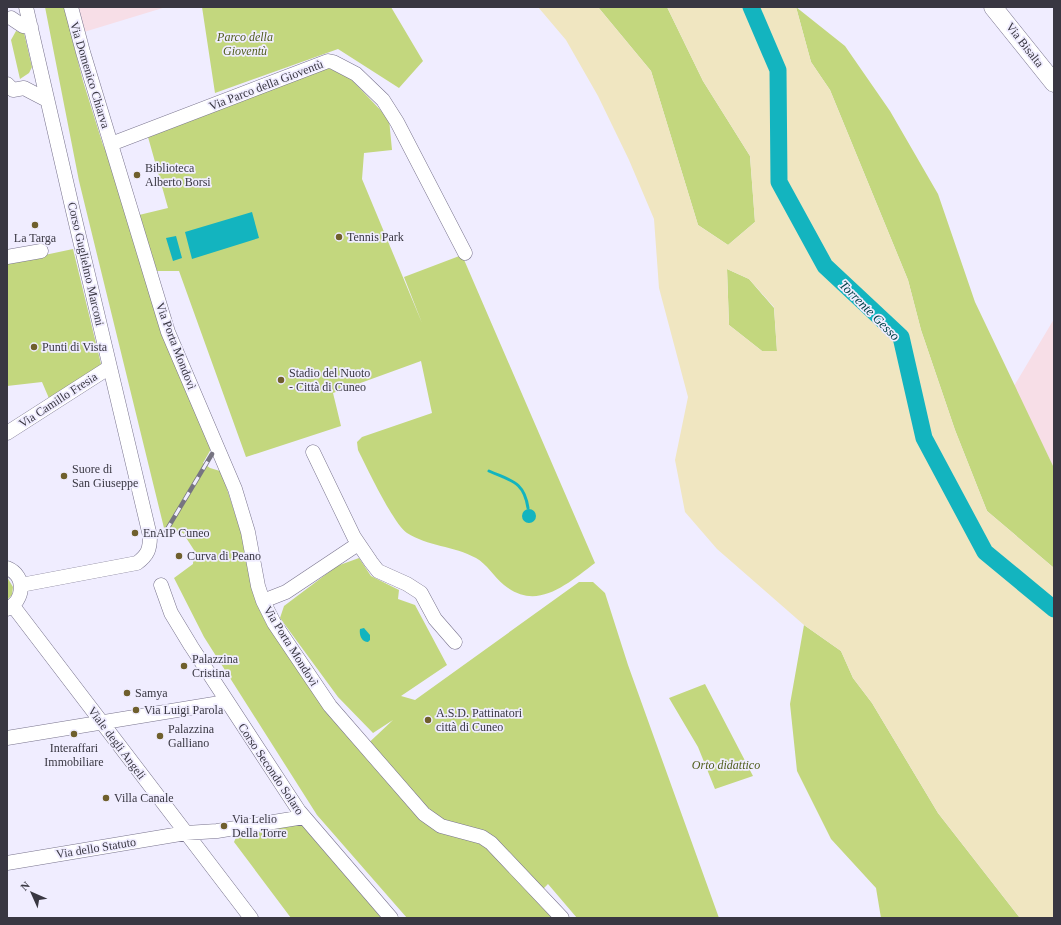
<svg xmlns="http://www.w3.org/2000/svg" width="1061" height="925" viewBox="0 0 1061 925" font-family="Georgia,serif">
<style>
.industrial{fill:#f7dee7}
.green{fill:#c3d77e}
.sand{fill:#f0e6c1;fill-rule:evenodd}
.water{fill:#13b4bf}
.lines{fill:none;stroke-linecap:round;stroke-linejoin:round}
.stream{stroke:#13b4bf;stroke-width:3}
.river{stroke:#13b4bf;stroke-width:17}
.minor-casing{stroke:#79748e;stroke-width:15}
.major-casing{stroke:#79748e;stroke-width:19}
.minor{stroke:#fff;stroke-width:14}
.major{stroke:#fff;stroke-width:18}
.rail-casing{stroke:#767481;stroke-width:4.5}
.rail{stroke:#f0edff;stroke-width:3;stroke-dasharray:9;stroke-linecap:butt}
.poi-dot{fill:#6f5f2d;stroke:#f0edff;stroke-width:1.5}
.labels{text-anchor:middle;stroke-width:3.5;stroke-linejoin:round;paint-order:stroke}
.park-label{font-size:12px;font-style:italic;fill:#505d1d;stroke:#f0edff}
.street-label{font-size:12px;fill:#393742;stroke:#f0edff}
.poi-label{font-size:12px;fill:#393742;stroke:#f0edff;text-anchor:start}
.water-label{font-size:13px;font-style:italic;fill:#004247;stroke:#f0edff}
</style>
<rect width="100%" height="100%" fill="#f0edff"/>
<path class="industrial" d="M78 7H166L84 32Z
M1054 319V468L1014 386Z"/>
<path class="green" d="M45 7H64L83 81 103 145 108 154 211 449 203 463 210 468 220 471 223 477 241 532 256 602 266 623 361 750 393 720 373 733 338 697 280 618 284 606 337 566 359 558 371 576 399 590 398 599 415 605 447 665 401 696 415 700 579 582H593L605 593 628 665 719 918H577L548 884 543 889 556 918H407L317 815 204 637 174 578 193 564 194 550 183 533 164 528 79 181Z
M202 7H391L423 61 399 88 338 49 215 93Z
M598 7H667L703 81 750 156 755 222 728 245 698 225 651 71Z
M796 7 845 46 890 111 938 194 975 302 1054 468V568L987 511 955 430 921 330 908 280 830 90 811 62Z
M16 31 24 33 32 67 29 73 20 79 11 40Z
M328 68 349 77 389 119 392 150 364 153 362 179 422 323 404 277 462 255 595 563C567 584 537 612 504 585 494 577 487 564 476 558 454 546 427 546 407 533 394 525 366 466 358 450L357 442 362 437 432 413 421 361 333 393 341 426 246 457 179 271H157L139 215 168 208 148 137Z
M73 249 102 368 51 403 42 382 7 386V263Z
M727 269 749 279 774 308 777 351H762L729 325Z
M7 577 13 587 12 595 7 600Z
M804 625 841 651 853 678 872 703 938 813 1020 918H881L876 888 831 839 797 771 790 704Z
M705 684 753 776 715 789 698 747 669 698Z
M303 824 382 918H291L234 842 238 833Z"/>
<path class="sand" d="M538 7H598L651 71 698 225 728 245 755 222 750 156 703 81 667 7H796L811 62 830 90 908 280 921 330 955 430 987 511 1054 568V918H1020L938 813 872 703 853 678 841 651 804 625 717 549 685 512 675 460 688 397 659 288 654 219 629 160 598 96 566 40ZM727 269 749 279 774 307 777 351H762L729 325Z"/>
<path class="water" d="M252 212 259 238 192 259 185 232Z
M176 236 182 258 173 261 166 238Z
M522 516a7 7 0 1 1 14 0a7 7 0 1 1-14 0Z
M364 628 370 635V640L368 642C361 642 359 634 360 629Z"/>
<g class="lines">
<path class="stream" d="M489 471C511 481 524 481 528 508"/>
<path class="river" d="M751 7 778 70 779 182 825 266 901 337 924 438 985 552 1054 609"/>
<defs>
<path id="minor" d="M71 7 83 52 168 332 235 489 248 532 258 586 263 601 274 623 330 706 424 814 441 826 482 837 491 843 562 918
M11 18 23 26 31 27
M7 84 13 90 24 88 47 100
M111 144 328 61 333 62 356 74 383 100 397 122 465 253
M7 257 41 251
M7 433 110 367
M313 452 354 537 371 562 378 571 407 584 421 593 435 619 455 642
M7 568C27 576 24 601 7 609
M21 585 137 563C148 555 150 549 150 536L73 211 26 7
M161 585 171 613 191 646 299 811 391 918
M263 601 286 592 358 544
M13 606 251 918
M7 738 226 702
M7 863 186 833 217 831 304 817"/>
<path id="major" d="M993 7 1054 83"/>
</defs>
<use href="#minor" class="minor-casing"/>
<use href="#major" class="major-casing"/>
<use href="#minor" class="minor"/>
<use href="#major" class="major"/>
<defs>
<path id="rail" d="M166 531 212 454"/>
</defs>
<use href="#rail" class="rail-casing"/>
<use href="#rail" class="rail"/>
</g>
<g class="poi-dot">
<circle cx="137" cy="175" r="4"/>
<circle cx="35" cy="225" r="4"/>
<circle cx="339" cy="237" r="4"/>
<circle cx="34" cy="347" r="4"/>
<circle cx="281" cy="380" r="4"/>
<circle cx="64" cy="476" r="4"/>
<circle cx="135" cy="533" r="4"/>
<circle cx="179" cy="556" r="4"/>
<circle cx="184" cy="666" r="4"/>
<circle cx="127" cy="693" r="4"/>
<circle cx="136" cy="710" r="4"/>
<circle cx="428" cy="720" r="4"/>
<circle cx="74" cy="734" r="4"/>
<circle cx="160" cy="736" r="4"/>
<circle cx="106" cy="798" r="4"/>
<circle cx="224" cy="826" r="4"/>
</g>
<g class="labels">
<g class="park-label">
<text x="245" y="41">Parco della<tspan x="245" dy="14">Gioventù</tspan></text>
<text x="726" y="769">Orto didattico</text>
</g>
<g class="street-label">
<text transform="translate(1025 45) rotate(52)" y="4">Via Bisalta</text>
<text transform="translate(90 75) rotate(73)" y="4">Via Domenico Chiarva</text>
<text transform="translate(266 85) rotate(-21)" y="4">Via Parco della Gioventù</text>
<text transform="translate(86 264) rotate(77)" y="4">Corso Guglielmo Marconi</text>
<text transform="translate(176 346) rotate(69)" y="4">Via Porta Mondovì</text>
<text transform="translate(58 400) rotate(-33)" y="4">Via Camillo Fresia</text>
<text transform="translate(291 646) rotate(58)" y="4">Via Porta Mondovì</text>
<text transform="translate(117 743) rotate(53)" y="4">Viale degli Angeli</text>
<text transform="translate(271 769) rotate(56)" y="4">Corso Secondo Solaro</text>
<text transform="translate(96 848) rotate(-9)" y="4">Via dello Statuto</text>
</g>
<g class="poi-label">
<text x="145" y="172">Biblioteca<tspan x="145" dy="14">Alberto Borsi</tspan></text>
<text x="347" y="241">Tennis Park</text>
<text x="35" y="242" text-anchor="middle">La Targa</text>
<text x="42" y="351">Punti di Vista</text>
<text x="289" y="377">Stadio del Nuoto<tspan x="289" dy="14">- Città di Cuneo</tspan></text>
<text x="72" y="473">Suore di<tspan x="72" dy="14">San Giuseppe</tspan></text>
<text x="143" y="537">EnAIP Cuneo</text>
<text x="187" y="560">Curva di Peano</text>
<text x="192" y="663">Palazzina<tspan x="192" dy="14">Cristina</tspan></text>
<text x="135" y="697">Samya</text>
<text x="144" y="714">Via Luigi Parola</text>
<text x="436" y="717">A.S.D. Pattinatori<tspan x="436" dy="14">città di Cuneo</tspan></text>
<text x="168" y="733">Palazzina<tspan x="168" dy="14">Galliano</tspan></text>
<text x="74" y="752" text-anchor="middle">Interaffari<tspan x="74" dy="14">Immobiliare</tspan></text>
<text x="114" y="802">Villa Canale</text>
<text x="232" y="823">Via Lelio<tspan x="232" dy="14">Della Torre</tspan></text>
</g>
<g class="water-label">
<text transform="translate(870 310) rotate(45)" y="5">Torrente Gesso</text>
</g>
</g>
<rect width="1061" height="925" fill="none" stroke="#393742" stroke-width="16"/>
<g transform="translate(32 893) rotate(315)" stroke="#f0edff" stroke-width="3" paint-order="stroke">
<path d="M0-3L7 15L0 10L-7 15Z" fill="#393742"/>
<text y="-6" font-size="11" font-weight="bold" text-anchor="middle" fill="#393742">N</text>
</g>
</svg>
